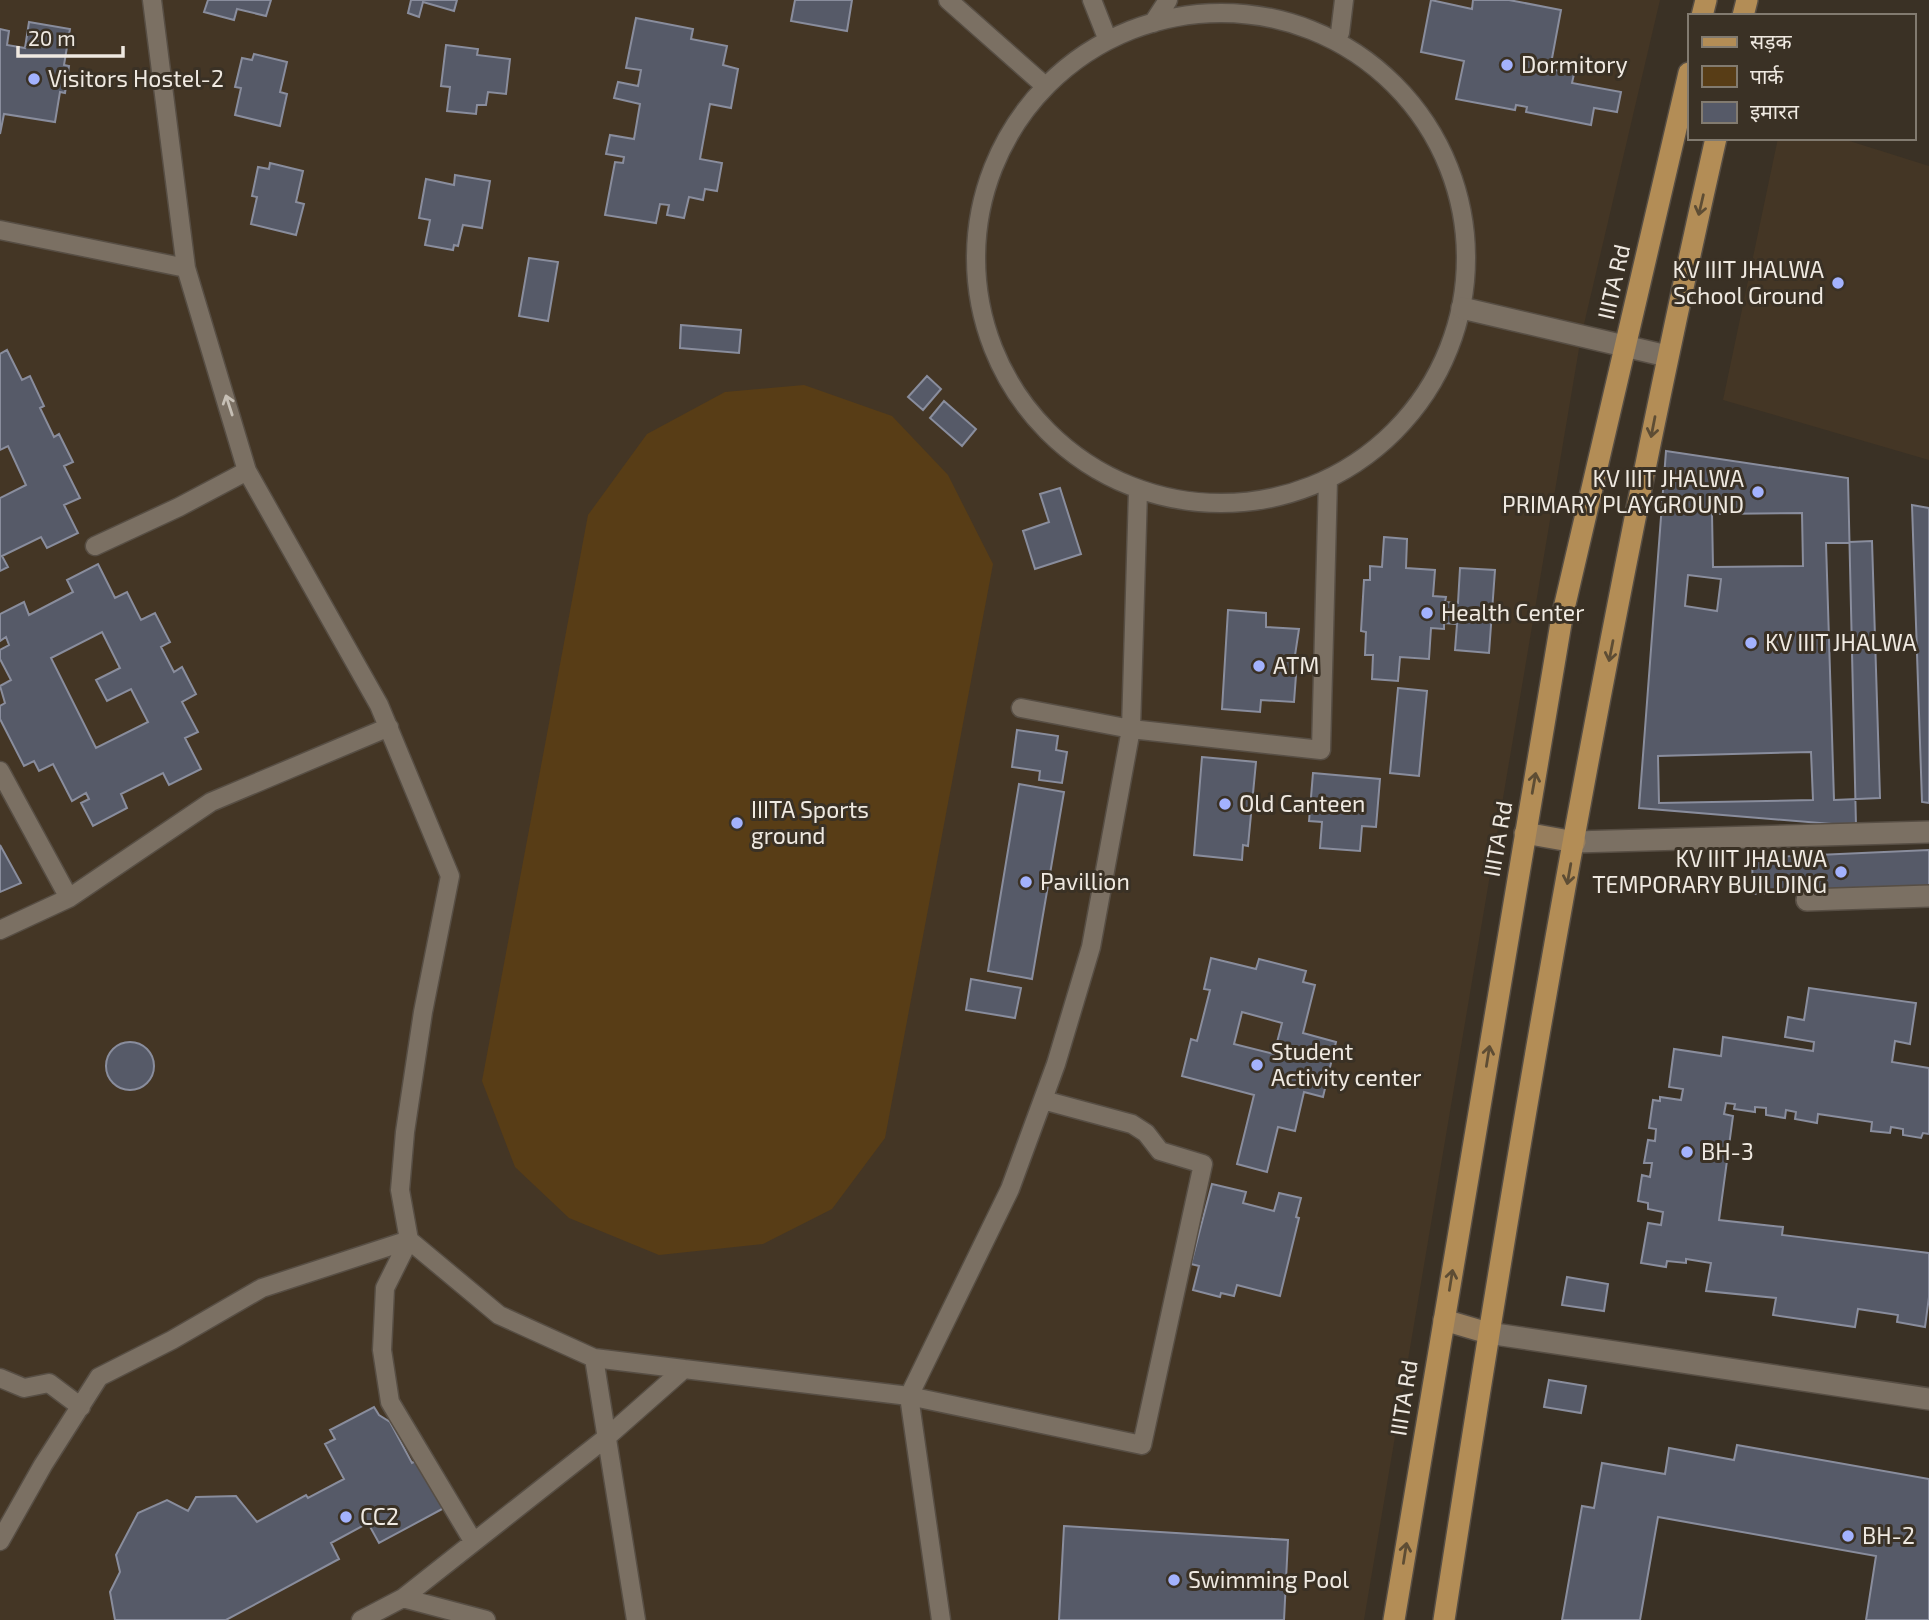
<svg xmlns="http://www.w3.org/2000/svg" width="1929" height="1620" viewBox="0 0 1929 1620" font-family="'Exo 2','Noto Sans Devanagari',sans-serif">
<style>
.built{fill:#443625}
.green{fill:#583d16}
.building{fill:#565a68;stroke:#898d9d;stroke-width:2;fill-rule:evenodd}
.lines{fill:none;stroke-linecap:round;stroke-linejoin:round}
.lane-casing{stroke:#574e44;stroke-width:21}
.street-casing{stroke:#574e44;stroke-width:24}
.secondary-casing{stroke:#574e44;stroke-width:24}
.primary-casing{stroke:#574e44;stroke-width:24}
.lane{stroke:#7b7063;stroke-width:18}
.street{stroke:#7b7063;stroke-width:21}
.secondary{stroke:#977e5d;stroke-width:21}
.primary{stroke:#b38d56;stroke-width:21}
.oneway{stroke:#5e4d34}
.oneway2{stroke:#c6bfb5}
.poi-dot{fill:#a3b2fd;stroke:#3a3125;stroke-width:2.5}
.labels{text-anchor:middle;stroke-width:6;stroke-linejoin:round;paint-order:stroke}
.poi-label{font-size:23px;fill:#efe9e1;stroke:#3a3125;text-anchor:start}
.street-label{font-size:23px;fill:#efe9e1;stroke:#3a3125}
</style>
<rect width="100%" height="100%" fill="#3a3125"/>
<path class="built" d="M0 0H1660L1581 337 1364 1620H0Z
M1778 138H1840L1929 166V460L1723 400Z"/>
<path class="green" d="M804 385 892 416 948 475 993 564 885 1138 832 1209 763 1244 659 1255 569 1218 515 1167 482 1081 588 515 647 434 725 392Z"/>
<path class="building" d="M208 0H271L266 16 237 9 234 20 204 12Z
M411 0H457L454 11 423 2 419 17 408 13Z
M795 0H852L847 31 791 21Z
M1431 0 1472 9 1473 0H1509L1561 10 1550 69 1574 74 1572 83 1621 92 1617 112 1594 108 1591 125 1526 112 1527 107 1516 105 1515 110 1456 99 1464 61 1421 52Z
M636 18 693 29 691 39 727 46 723 65 738 69 731 108 710 104 700 159 722 163 717 191 705 189 703 200 689 197 684 218 667 215 669 205 660 204 656 223 605 215 615 162 623 163 624 157 606 154 610 135 634 139 640 104 614 98 618 82 638 86 641 70 626 68Z
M29 22 70 29 64 65 69 66 65 93 60 92 55 122 4 114 0 134V29L9 31 7 45 25 48Z
M446 45 478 49 477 55 510 59 506 94 488 92 486 105H477L476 114 447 111 450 87 441 86Z
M254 54 287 62 280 92 287 94 280 126 235 115 241 88 235 87 242 58 252 60Z
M270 163 303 171 296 202 304 204 296 235 251 224 257 197 252 196 258 167 269 169Z
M455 175 490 181 482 228 463 225 458 246 454 245 453 250 425 245 430 220 419 218 426 179 454 185Z
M529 258 558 262 548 321 519 316Z
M681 325 741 330 739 353 680 348Z
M7 350 22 380 30 376 44 406 40 408 54 437 59 434 73 462 64 466 80 498 64 505 78 533 47 548 41 537 2 556 8 567 0 571V498L26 485 8 446 0 450V354Z
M927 376 941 389 923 410 908 397Z
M944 401 976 429 962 446 930 418Z
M1666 451 1848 478 1856 826 1639 808Z
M1060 488 1081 554 1035 569 1023 531 1049 522 1040 494Z
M1912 505 1929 508V803L1922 802Z
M1802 513 1803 566 1713 567 1712 514Z
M1384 537 1407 539 1406 568 1435 570 1433 596 1446 597 1445 602 1458 603 1460 568 1495 570 1489 653 1455 650 1457 624 1444 623V629L1431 628 1429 659 1400 657 1398 681 1372 679 1373 655H1365L1366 632 1361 631 1364 580H1370V566L1382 567Z
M1872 541 1880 798 1834 800 1826 543Z
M98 564 115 598 127 592 141 620 155 613 170 642 161 647 174 672 182 667 196 694 182 702 198 732 185 738 201 769 169 785 163 773 121 794 127 808 93 826 81 803 89 799 86 793 72 801 53 764 39 771 34 761 24 766 0 719V706L5 703 0 686 11 680 0 659V650L9 645 6 637 0 641V614L24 602 29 615 73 592 67 580ZM102 632 120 668 96 680 107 701 131 689 148 722 96 748 51 658Z
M1688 575 1721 579 1717 611 1685 606Z
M1228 610 1266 613V627L1299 629 1292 675H1296L1294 702 1261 700 1260 712 1222 709Z
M1398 688 1427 691 1419 776 1390 773Z
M1017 730 1058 736 1056 750 1067 752 1062 783 1039 780 1040 771 1012 767Z
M1811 752 1813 800 1659 803 1658 756Z
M1202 757 1256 762 1248 846 1243 845 1242 860 1194 855Z
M1313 773 1380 779 1376 827 1362 826 1360 851 1320 848 1322 822 1309 821Z
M1019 784 1064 792 1032 979 988 971Z
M0 845 21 883 0 892Z
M1929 850V886L1753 894 1752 858Z
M1211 958 1256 969 1259 959 1306 971 1303 982 1315 985 1303 1033 1336 1042 1323 1097 1304 1092 1295 1131 1278 1127 1267 1172 1237 1164 1254 1095 1182 1076 1191 1039 1197 1041 1210 990 1204 989ZM1242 1012 1282 1023 1274 1054 1234 1044Z
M971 979 1021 988 1015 1018 966 1010Z
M1809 988 1916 1003 1910 1044 1895 1041 1892 1062 1929 1068V1134L1923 1133 1921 1138 1903 1135V1129L1891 1127 1890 1133 1871 1131 1872 1122 1818 1114 1817 1123 1795 1119 1796 1112 1786 1110 1785 1118 1766 1115V1108L1755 1107V1112L1734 1109 1735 1104 1726 1103 1724 1114 1733 1116 1719 1220 1783 1227 1782 1235 1929 1253V1297L1925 1327 1897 1322 1898 1315 1858 1309 1855 1327 1773 1315 1776 1298 1706 1291 1711 1263 1686 1259V1263L1667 1261 1666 1267 1641 1263 1648 1223 1661 1225 1663 1212 1648 1209V1203L1638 1201 1642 1175 1650 1177 1652 1163H1644L1648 1140 1655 1141 1656 1129 1649 1128 1653 1100 1660 1101V1097L1681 1100 1683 1089 1669 1087 1674 1049 1721 1056 1723 1037 1813 1051 1814 1042 1785 1037 1788 1017 1804 1020Z
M106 1066a24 24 0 1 1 48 0a24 24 0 1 1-48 0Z
M1212 1184 1246 1192 1243 1203 1274 1211 1279 1193 1301 1198 1296 1217 1299 1218 1280 1296 1237 1285 1234 1296 1221 1293 1220 1297 1193 1290 1199 1266 1191 1264Z
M1567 1277 1608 1284 1604 1311 1562 1305Z
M1549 1380 1586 1386 1581 1413 1544 1407Z
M374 1407 379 1415 390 1422 412 1463 418 1460 444 1508 379 1543 368 1523 331 1543 339 1559 226 1620H115L110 1592 120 1572 116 1555 138 1513 167 1500 188 1511 196 1497 236 1496 257 1522 306 1495 308 1498 344 1479 325 1444 335 1439 330 1430Z
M1737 1445 1929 1479V1620H1866L1876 1556 1658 1517 1640 1620H1562L1582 1506 1594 1508 1602 1463 1665 1474 1669 1448 1734 1460Z
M1064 1526 1288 1540 1284 1620H1059Z"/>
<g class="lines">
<defs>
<path id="lane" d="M948 0 1044 85
M1092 0 1107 38
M976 258a245 245 0 1 1 490 0a245 245 0 1 1-490 0Z
M1153 23 1168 0
M1340 33 1344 0
M0 230 186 268 152 0
M186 268 247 471
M95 546 179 507 247 471 379 705 450 876 423 1012 405 1132 400 1190 409 1240 499 1315 594 1358 684 1369
M1021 708 1131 729 1321 750 1328 479
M0 771 69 898
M0 930 69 898 211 802 389 727
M409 1240 385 1288 382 1350 390 1402 473 1541
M594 1358 636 1620
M0 1378 24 1388 49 1383 81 1407
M0 1541 43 1465 99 1377 172 1340 262 1288 409 1240
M403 1598 607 1437 684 1369 909 1396 1010 1189 1056 1064 1091 947 1131 729 1138 491
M361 1620 403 1598 486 1620
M941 1620 909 1396 1142 1445 1203 1164 1160 1151 1146 1133 1132 1124 1043 1100"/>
<path id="street" d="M1462 308 1667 356
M1575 842 1929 832
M1807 900 1929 896
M1488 1333 1929 1399"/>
<path id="secondary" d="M1525 833 1575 842
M1444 1320 1488 1333"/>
<path id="primary" d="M1702 16 1706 0
M1743 16 1747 0
M1394 1620 1562 617 1689 73
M1444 1620C1520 1124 1605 628 1716 138"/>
</defs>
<use href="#lane" class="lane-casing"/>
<use href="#street" class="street-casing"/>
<use href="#secondary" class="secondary-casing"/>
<use href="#primary" class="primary-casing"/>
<use href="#lane" class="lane"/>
<use href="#street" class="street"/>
<use href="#secondary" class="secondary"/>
<use href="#primary" class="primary"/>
</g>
<defs><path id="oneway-shaft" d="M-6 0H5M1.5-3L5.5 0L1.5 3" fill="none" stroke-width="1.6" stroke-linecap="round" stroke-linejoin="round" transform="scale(1.75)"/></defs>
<g class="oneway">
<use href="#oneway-shaft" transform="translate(1701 205) rotate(103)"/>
<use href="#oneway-shaft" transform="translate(1653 427) rotate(101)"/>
<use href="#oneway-shaft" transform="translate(1611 651) rotate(101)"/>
<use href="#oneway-shaft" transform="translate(1534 783) rotate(-80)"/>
<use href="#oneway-shaft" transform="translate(1569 874) rotate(100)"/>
<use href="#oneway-shaft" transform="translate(1488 1056) rotate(-81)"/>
<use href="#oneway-shaft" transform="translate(1451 1280) rotate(-81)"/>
<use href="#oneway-shaft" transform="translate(1405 1553) rotate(-81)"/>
</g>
<use class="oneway2" href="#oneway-shaft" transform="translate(229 405) rotate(-108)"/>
<g class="poi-dot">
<circle cx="1507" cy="65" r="7"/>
<circle cx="34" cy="79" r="7"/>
<circle cx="1838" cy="283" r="7"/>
<circle cx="1758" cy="492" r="7"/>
<circle cx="1427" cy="613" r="7"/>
<circle cx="1751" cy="643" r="7"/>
<circle cx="1259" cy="666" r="7"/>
<circle cx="1225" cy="804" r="7"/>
<circle cx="737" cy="823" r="7"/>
<circle cx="1841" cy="872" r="7"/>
<circle cx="1026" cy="882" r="7"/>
<circle cx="1257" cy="1065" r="7"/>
<circle cx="1687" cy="1152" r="7"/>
<circle cx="346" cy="1517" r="7"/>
<circle cx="1848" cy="1536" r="7"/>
<circle cx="1174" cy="1580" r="7"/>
</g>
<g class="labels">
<g class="poi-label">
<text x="1521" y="73">Dormitory</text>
<text x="48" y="87">Visitors Hostel-2</text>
<text x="1824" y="278" text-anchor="end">KV IIIT JHALWA<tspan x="1824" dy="26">School Ground</tspan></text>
<text x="1744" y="487" text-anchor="end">KV IIIT JHALWA<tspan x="1744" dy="26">PRIMARY PLAYGROUND</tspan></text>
<text x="1441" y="621">Health Center</text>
<text x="1765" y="651">KV IIIT JHALWA</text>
<text x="1273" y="674">ATM</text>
<text x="1239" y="812">Old Canteen</text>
<text x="751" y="818">IIITA Sports<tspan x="751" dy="26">ground</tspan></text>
<text x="1827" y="867" text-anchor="end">KV IIIT JHALWA<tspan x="1827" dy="26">TEMPORARY BUILDING</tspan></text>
<text x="1040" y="890">Pavillion</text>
<text x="1271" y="1060">Student<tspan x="1271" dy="26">Activity center</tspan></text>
<text x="1701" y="1160">BH-3</text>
<text x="360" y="1525">CC2</text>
<text x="1862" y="1544">BH-2</text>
<text x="1188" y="1588">Swimming Pool</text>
</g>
<g class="street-label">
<text transform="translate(1614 282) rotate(-77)" y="8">IIITA Rd</text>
<text transform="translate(1498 839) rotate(-80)" y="8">IIITA Rd</text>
<text transform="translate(1404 1398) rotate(-81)" y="8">IIITA Rd</text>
</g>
</g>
<rect x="1688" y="14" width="228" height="126" fill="#3a3125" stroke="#827b70" stroke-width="2"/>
<rect x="1702" y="37" width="35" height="10" fill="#b38d56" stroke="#827b70" stroke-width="2"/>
<text x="1750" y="49" font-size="21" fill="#efe9e1">सड़क</text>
<rect x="1702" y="66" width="35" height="21" fill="#583d16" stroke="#827b70" stroke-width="2"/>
<text x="1750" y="84" font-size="21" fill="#efe9e1">पार्क</text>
<rect x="1702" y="102" width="35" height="21" fill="#565a68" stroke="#827b70" stroke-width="2"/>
<text x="1750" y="119" font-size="21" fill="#efe9e1">इमारत</text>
<path d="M18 46v10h105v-10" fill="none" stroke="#efe9e1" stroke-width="3.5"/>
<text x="28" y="46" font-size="21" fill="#efe9e1" stroke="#3a3125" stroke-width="5" paint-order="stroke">20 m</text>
</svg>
